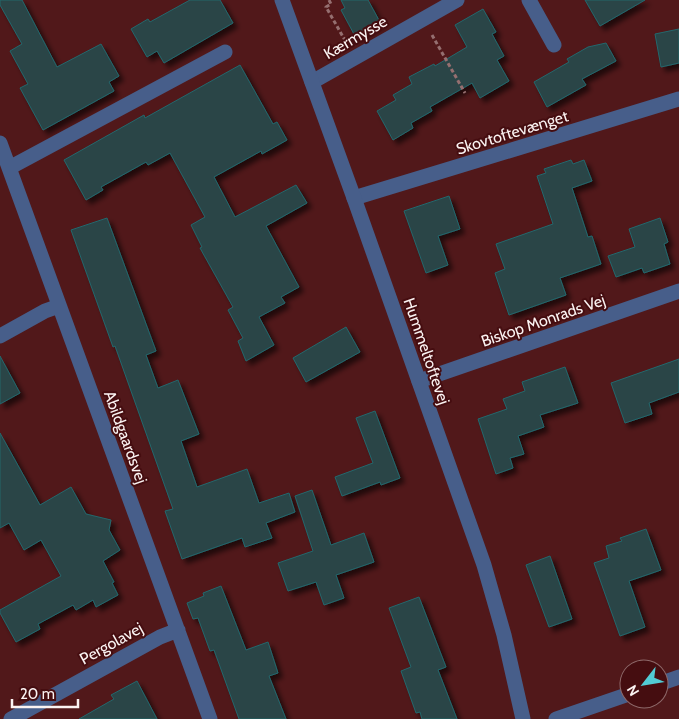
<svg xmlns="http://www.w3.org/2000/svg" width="679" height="719" viewBox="0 0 679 719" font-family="Cabin,sans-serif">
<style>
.building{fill:#294547;stroke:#23686d;filter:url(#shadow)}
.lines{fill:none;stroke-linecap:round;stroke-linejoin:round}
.path{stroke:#956f70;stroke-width:3;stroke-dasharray:4 2.5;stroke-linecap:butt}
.minor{stroke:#475e8a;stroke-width:15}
.tertiary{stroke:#475e8a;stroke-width:15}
.labels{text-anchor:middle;stroke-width:4;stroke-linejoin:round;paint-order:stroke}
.street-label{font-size:16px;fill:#fbf3f2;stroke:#450d10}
</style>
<defs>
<filter id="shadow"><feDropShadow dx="4.5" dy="4.5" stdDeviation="2.5" flood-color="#0009"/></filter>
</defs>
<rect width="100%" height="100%" fill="#51181a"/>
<path class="building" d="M0 0H22L57 67 101 44 119 76 109 82 114 91 43 130 20 88 28 84 10 51 22 44 0 5Z
M190 0H220L233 23 164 63 157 51 147 57 131 29 148 19 150 22Z
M341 0H368L380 22 355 36 341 10 345 8Z
M585 0H645L600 26Z
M483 9 496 32 492 34 504 56 497 60 509 81 480 98 472 83 430 107 432 111 411 123 413 128 393 140 377 111 396 100 393 95 412 84 409 77 434 64 435 66 467 47 455 25Z
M679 29V63L661 67 655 34Z
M606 43 616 61 582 79 586 85 547 107 534 82 569 62 567 59 588 47Z
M240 65 273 124 277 122 287 140 262 154 261 151 214 177 235 217 296 185 307 203 266 226 299 287 281 297 285 303 259 317 274 345 246 361 238 341 243 338 228 310 233 307 200 248 202 247 191 225 205 217 170 153 148 165 146 162 101 187 103 190 86 200 64 160 144 115 145 118Z
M571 160 573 164 584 160 592 181 572 188 588 237 592 236 601 264 560 278 566 295 509 315 495 273 505 269 496 244 553 224 537 176 546 173 544 169Z
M449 196 460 229 438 236 448 265 426 273 404 211Z
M107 218 156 351 146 355 158 388 178 380 199 434 181 441 197 487 247 469 259 503 289 493 295 512 266 523 272 538 245 547 242 538 182 559 165 511 173 509 115 346 113 347 71 230Z
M660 218 668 242 664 244 670 264 644 273 642 268 616 277 608 256 635 247 629 229Z
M346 327 360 352 306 382 293 358Z
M0 356 20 393 0 404Z
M679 359V392L649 403 652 414 625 423 611 383Z
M565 367 578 403 540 415 544 427 518 436 524 454 510 458 513 468 496 474 478 419 507 409 503 399 525 391 522 382Z
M375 411 400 478 381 485 380 482 342 496 335 477 373 463 356 418Z
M0 433 40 505 71 487 86 514 111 520 109 530 120 550 103 561 114 582 112 583 118 595 96 607 93 600 76 610 73 605 38 624 40 629 16 642 0 613V610L61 576 41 540 24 550 9 523 0 528Z
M312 490 331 545 364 533 374 562 336 575 344 598 324 605 316 582 288 591 278 563 313 551 295 496Z
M646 529 661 570 629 581 645 627 620 636 594 563 609 558 606 546 622 541 620 538Z
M550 556 572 619 549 627 526 565Z
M221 586 246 650 268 642 278 673 269 676 286 719H239L214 650 210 651 198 618 193 619 187 603 204 596 203 593Z
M419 597 446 667 438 670 457 719H422L420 712 416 713 401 671 411 667 389 608Z
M137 681 157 719H79L114 699 111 695Z"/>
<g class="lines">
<path class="path" d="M329 0 331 4 326 7 346 42
M432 35 465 93"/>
<path class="minor" d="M529 0 554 45
M312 82 457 0
M0 143 210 719
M9 168 225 52
M354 198 679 99
M0 336 45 311 59 306
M419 381 679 291
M659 684 679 677
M11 719 160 637 178 630
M556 719 629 694"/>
<path class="tertiary" d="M282 0 354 198 484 565 504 635 523 719"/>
</g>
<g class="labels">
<g class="street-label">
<text transform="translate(355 37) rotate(-30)" y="6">Kærmysse</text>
<text transform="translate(512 132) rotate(-17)" y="6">Skovtoftevænget</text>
<text transform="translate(543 320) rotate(-19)" y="6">Biskop Monrads Vej</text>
<text transform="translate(427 351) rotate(71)" y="6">Hummeltoftevej</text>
<text transform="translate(126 437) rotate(70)" y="6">Abildgaardsvej</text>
<text transform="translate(111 643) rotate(-29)" y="6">Pergolavej</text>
</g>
</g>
<g transform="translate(644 684) rotate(239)"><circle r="24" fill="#450d10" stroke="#8e696a"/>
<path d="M0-4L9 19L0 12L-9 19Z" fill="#52ccd5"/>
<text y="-8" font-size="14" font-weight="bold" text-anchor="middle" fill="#fbf3f2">N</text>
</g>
<path d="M12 699v8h66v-8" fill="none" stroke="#fbf3f2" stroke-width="2.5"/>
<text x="20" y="699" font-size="15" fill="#fbf3f2" stroke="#450d10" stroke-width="4" paint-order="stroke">20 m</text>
</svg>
